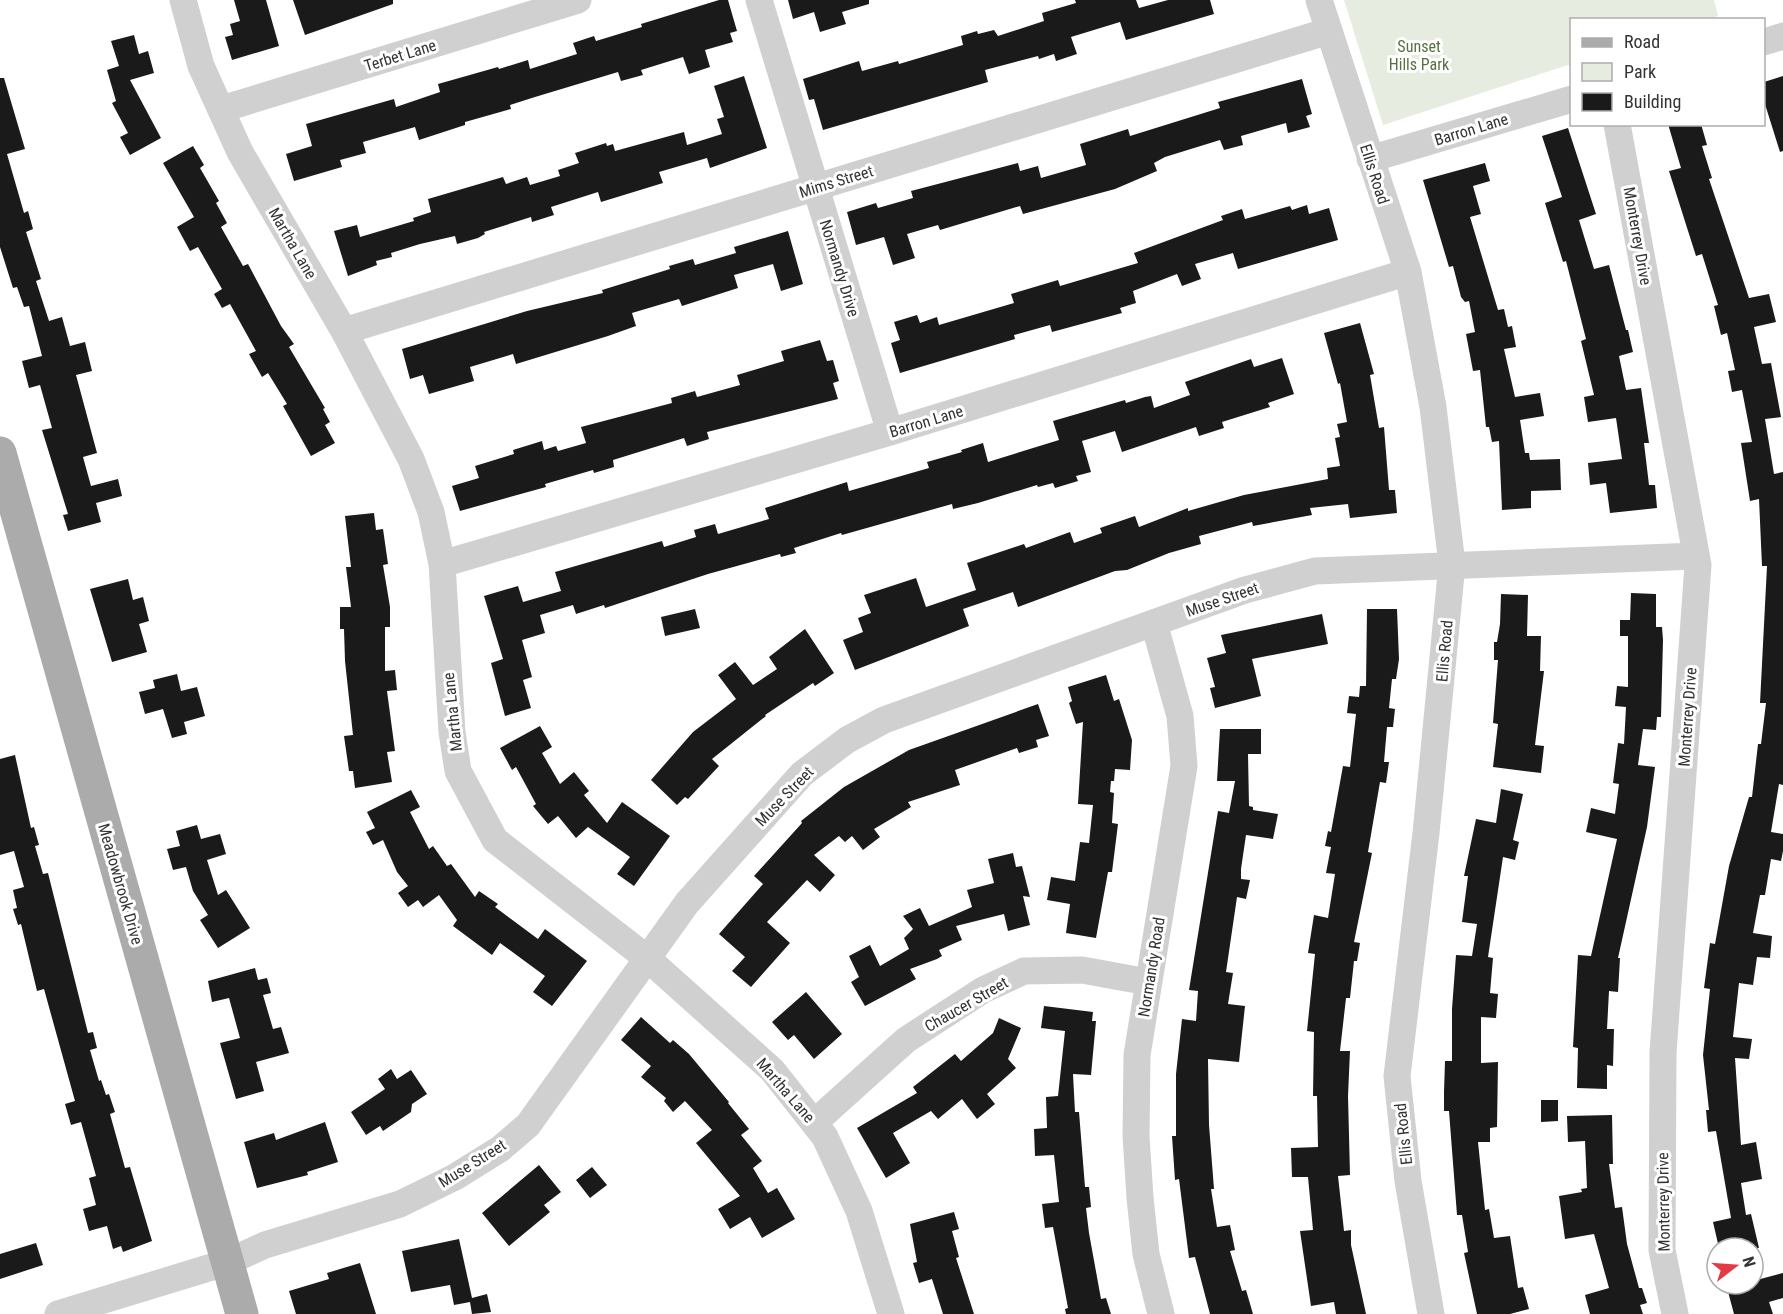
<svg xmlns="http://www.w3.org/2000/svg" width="1783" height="1314" viewBox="0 0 1783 1314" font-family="'Roboto Condensed',sans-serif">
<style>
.green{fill:#e6ecdf}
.building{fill:#1a1a1a}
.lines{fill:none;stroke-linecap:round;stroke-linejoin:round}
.minor{stroke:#d0d0d0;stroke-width:27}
.major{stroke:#ababab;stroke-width:33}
.labels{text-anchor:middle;stroke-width:6;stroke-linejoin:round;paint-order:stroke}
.park-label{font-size:16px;fill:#56703f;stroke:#fff}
.street-label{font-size:16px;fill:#333;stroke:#fff}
</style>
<rect width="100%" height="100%" fill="#fff"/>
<path class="green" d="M1344 0H1714L1718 16 1707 20H1572L1571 64 1383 125Z"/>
<path class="building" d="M234 0H266L279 46 232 60 225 37 233 35 230 24 240 21Z
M293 0H393V4L305 35Z
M719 0H728L737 31 730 33 733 42 705 50 710 67 689 74 683 57 641 70 643 75 621 81 618 72 535 97 510 105 511 109 465 122V125L419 140 415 127 363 142 366 153 340 160 342 167 294 181 286 154 312 146 306 124 394 99 396 107 440 92 438 84 498 67 499 69 528 60 530 69 577 54 573 43 594 36 596 41 642 27 641 24Z
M788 0H869V4L842 12 846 24 820 32 814 12 793 19Z
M1075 0H1136L1139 8 1168 0H1210L1214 14 1126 40 1120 22 1071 37 1077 54 1056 61 1054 54 1039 59 1038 56 985 70 988 82 823 130 814 99 809 100 803 79 859 61 862 71 898 61 899 64 963 45 961 36 977 31 978 34 994 30 998 36 1044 21 1042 13 1076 3Z
M134 35 139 54 148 51 154 73 130 80 161 138 130 155 120 137 128 133 112 103 116 101 107 70 119 66 111 41Z
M744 76 767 148 710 168 707 158 659 172 663 183 601 202 598 192 551 207 554 215 532 222 531 217 484 232 485 234 478 238 457 244 455 236 420 244 391 253 392 257 376 261 377 265 348 276 334 231 357 225 360 237 414 221 413 218 431 212 428 199 503 177 506 184 527 177 530 185 560 176 558 170 579 163 575 153 606 143 607 146 613 144 615 151 684 132 687 145 722 134 717 119 724 117 714 86Z
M1783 76V151L1780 152 1764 101V82Z
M0 78H4L25 149 7 154 24 213 28 211 33 229 26 232 41 279 36 281 49 321 62 317 70 346 85 342 92 371 76 375 97 453 83 457 91 486 118 479 122 496 96 503 101 522 68 531 63 515 68 514 42 430 52 428 40 385 29 388 22 361 42 356 29 306 24 307 17 287 13 288 0 247Z
M1302 79 1312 114 1306 116 1310 127 1288 133 1286 123 1241 136 1243 145 1224 150 1220 140 1165 157 1154 163 1157 171 1115 189 1023 214 1020 206 940 230 938 225 907 234 915 258 893 265 884 237 856 245 847 212 876 203 878 208 913 198 911 191 1018 163 1020 171 1038 166 1041 178 1086 165 1080 144 1128 129 1130 136 1220 108 1218 102Z
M1668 124H1701L1707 145 1702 146 1712 178 1709 179 1749 298 1769 294 1776 322 1754 327 1762 364 1771 363 1781 417 1765 419 1774 474 1783 472V785L1779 784 1771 832 1783 834V851L1781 861 1771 859 1765 895H1760L1753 933 1772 936 1770 958 1757 957 1753 985 1739 983 1733 1037 1752 1039 1749 1059 1735 1058 1741 1145 1756 1142 1762 1179 1741 1183 1746 1215 1751 1214 1759 1248H1719L1713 1222 1731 1218 1716 1131 1708 1132 1706 1110H1709L1703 1055 1710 989 1704 988 1710 943 1715 944 1729 866 1749 797H1752L1758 744H1761L1766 703H1760L1767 566H1762L1759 499 1750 501 1741 443 1752 442 1742 390 1732 392 1728 371 1735 370 1727 333 1721 335 1714 306 1718 305 1702 254 1696 256 1669 171 1681 168Z
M1568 128 1596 214 1579 220 1594 269 1609 265 1626 330H1628L1633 352 1619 356 1626 390 1641 388 1649 443H1644L1649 485H1655L1657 508 1610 513 1606 483 1590 485 1588 463 1622 459 1616 418 1588 422 1584 397 1594 395 1581 341 1586 339 1566 261 1563 262 1545 203 1562 197 1542 136Z
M193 146 204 165 200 168 219 201 216 203 227 223 221 227 243 266 248 264 281 326 294 344 289 347 325 408 323 409 330 422 325 425 335 443 311 456 283 406 287 404 268 373 262 377 249 354 256 351 230 304 222 308 214 294 222 289 198 247 190 251 177 227 194 217 163 163Z
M1485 163 1490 181 1473 186 1481 214 1470 217 1498 310 1504 309 1508 327 1512 326 1516 347 1504 349 1515 397 1540 393 1544 416 1520 420 1525 453H1529L1530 460 1560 459 1561 490 1531 491V508L1502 510 1499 441 1492 442 1489 427H1486L1480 370 1473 371 1466 334 1475 332 1469 301 1465 302 1461 297 1453 266 1449 267 1423 180Z
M1307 205 1309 214 1329 208 1338 240 1238 269 1233 253 1195 264 1201 279 1182 286 1177 274 1133 291 1136 303 1120 308 1122 313 1052 332 1050 325 1014 335 1015 339 900 373 891 343 900 340 894 322 917 315 920 323 937 317 939 325 1014 303 1011 294 1058 280 1060 286 1138 263 1134 253 1223 220 1221 216 1242 209 1245 219 1290 206 1292 210Z
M788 231 803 284 781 291 773 264 734 275 738 288 682 306 679 299 632 313 636 326 608 336 516 364 513 354 470 367 474 381 429 394 423 375 410 379 402 349 527 311 603 293 602 290 670 269 669 266 693 259 695 265 736 253 734 247Z
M1360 323 1374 374 1370 375 1379 428 1384 427 1389 490H1395L1397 513 1350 518 1348 504 1310 508 1312 515 1253 526 1252 522 1199 536 1201 544 1169 553 1127 570 1115 571 1018 607 1013 592 963 609 969 626 855 670 843 640 863 632 858 618 871 613 864 595 916 578 926 607 976 590 967 563 1024 544 1026 548 1070 532 1074 543 1102 533 1100 528 1135 516 1139 527 1188 508V511L1244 495 1328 479 1327 468 1340 466 1335 438 1340 437 1337 424 1347 422 1340 383 1338 384 1324 333Z
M820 340 827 361 833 360 839 381 833 383 838 399 707 432 709 439 687 446 684 438 613 460 614 467 594 473 593 470 545 484 546 487 460 511 452 486 479 478 475 466 514 454 513 450 542 441 544 450 556 446 558 451 586 443 581 427 672 403 671 398 695 391 697 397 740 385 737 375 784 361 781 351Z
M1282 358 1294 394 1268 403 1270 407 1222 422 1224 428 1199 436 1196 427 1122 452 1115 431 1082 441 1091 472 1076 476 1078 481 1055 488 1053 483 1038 487 1037 485 978 503 953 509 952 504 842 535 841 533 794 548 796 553 781 557 780 554 708 574 605 608 604 605 576 614 573 605 540 615 545 633 522 640 532 677 523 680 531 708 505 716 491 663 503 659 484 596 518 586 523 602 561 591 555 572 662 541 664 547 696 537 694 530 715 524 718 534 769 519 765 508 847 482 849 491 929 468 927 462 962 452 961 450 983 443 988 462 1059 440 1053 421 1125 400 1126 403 1145 397 1151 396 1154 408 1190 395 1185 382 1251 359 1254 367Z
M374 513 376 530 383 529 388 564 383 565 390 607V627H385V671L395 670 397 690 387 691 395 751 387 752 392 782 355 788 353 771H349L344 736 353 735 345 661 344 629H340V607H351L346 567H351L345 516Z
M128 579 133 600 143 597 149 621 139 624 147 652 112 662 90 589Z
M1631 593 1656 594V627H1662L1663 640 1661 717H1657L1656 730 1643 729 1638 765 1655 767 1647 827 1618 958H1620L1618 992 1609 991 1607 1029H1614L1613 1066 1607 1065V1089L1577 1088 1578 1048 1573 1047 1578 955 1591 956 1617 839 1586 832 1591 808 1615 814 1619 784 1613 783 1618 743 1624 744 1626 707 1615 706 1617 686 1628 687V636H1620V620H1630Z
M1501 594 1528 595 1527 636H1541L1540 671H1544L1535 745 1544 746 1541 773 1493 767 1498 724 1493 723 1498 660H1494V642H1497L1500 624Z
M695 609 700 628 665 636 661 617Z
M1367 609H1397L1399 659 1396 679H1392L1389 708 1395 709 1393 727H1387L1384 762H1389L1386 783 1380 782 1368 852 1372 853 1354 942 1360 943 1357 961H1354L1350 998H1346L1340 1051H1350L1348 1096 1350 1175 1338 1176 1344 1231 1351 1230V1245L1366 1314H1336L1334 1302 1311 1306 1300 1231 1313 1230 1308 1177H1292L1291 1148 1318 1147 1317 1096H1313L1314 1032 1307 1031 1315 954 1308 953 1314 915 1328 918 1335 874 1326 873 1331 847 1325 846 1328 831 1331 832 1343 766 1350 767 1356 714 1347 713 1349 696 1359 697 1360 686H1366Z
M1322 614 1328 644 1252 659 1261 696 1215 708 1210 688 1215 687 1207 658 1226 653 1221 635Z
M805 629 834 673 815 686 813 683 765 715 766 716 712 759 719 766 688 799 685 797 677 805 651 780 693 732 736 699 718 675 735 662 753 685 777 669 769 657Z
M177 674 181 691 197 687 205 716 184 722 187 734 172 738 163 709 145 714 139 692 155 688 153 680Z
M1106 675 1114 701 1119 699 1132 740 1130 770 1115 769 1114 781H1111L1110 792 1114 793 1112 823 1118 824 1112 872H1108L1096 938 1066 933 1070 904 1047 900 1051 877 1075 881 1080 842 1089 843 1093 805 1078 804 1083 722 1076 724 1069 703 1072 701 1068 687Z
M1038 704 1049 736 1036 740 1038 747 1019 753 1017 748 955 770 960 785 908 802 911 807 874 829 880 837 863 850 852 836 845 842 839 836 814 855 835 875 820 892 807 880 767 922 790 943 751 987 732 971 745 957 719 934 763 884 754 876 802 823 801 821 844 787 909 750Z
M540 726 552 747 542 753 560 784 574 772 589 791 584 795 607 823 622 802 670 836 634 886 617 874 630 857 588 827 576 838 558 816 548 824 533 806 536 804 516 767 512 770 500 748Z
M1220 729H1261V754H1248L1249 806 1253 807V810L1278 814 1273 839 1246 835 1241 869V879L1250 880 1246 899 1237 897 1226 972 1233 973 1228 1004 1245 1006 1239 1062 1208 1059 1209 1125 1214 1189H1211L1217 1227 1230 1225 1235 1250 1230 1251 1242 1291 1246 1290 1253 1314H1210L1195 1257 1189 1258 1179 1179 1175 1180 1172 1136H1176V1074L1182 1019 1196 1021 1198 991 1189 990 1218 811 1229 813 1235 781H1217Z
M15 755 31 828 34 827 39 845 35 846 43 874 48 873 88 1033 93 1032 97 1048 90 1050 99 1081 101 1080 106 1095 109 1094 115 1112 110 1114 125 1168 130 1167 152 1241 123 1252 121 1246 113 1249 107 1226 89 1231 83 1209 96 1205 89 1178 96 1176 81 1122 71 1125 65 1104 75 1101 44 989 37 991 21 924 18 925 13 909 17 908 13 890 24 887 14 851 0 855V759Z
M1501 789 1523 794 1513 840 1519 842 1515 860 1503 857 1488 957 1493 958 1490 993 1498 994 1496 1018 1481 1017V1063L1498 1062 1497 1127 1490 1128V1142H1478L1485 1210 1489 1209 1494 1238 1510 1236 1518 1288 1523 1287 1529 1309 1510 1314H1477L1464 1253 1468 1252 1462 1215H1457L1449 1111H1444V1092L1445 1061H1452V1009L1456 955 1472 956 1477 924 1462 922 1468 876H1464L1476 819 1496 823Z
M411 790 420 807 410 812 429 849 433 846 447 866 451 864 475 897 479 891 498 904 495 907 538 939 545 929 587 961 552 1006 533 992 545 976 500 943 492 955 453 926 457 920 439 895 423 907 418 900 408 907 398 893 408 886 397 872 383 840 373 845 366 832 375 828 367 812Z
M197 825 201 839 220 834 226 854 207 860 218 895 226 890 250 928 218 948 200 920 208 915 193 891 186 867 173 870 167 849 180 846 176 831Z
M1013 853 1016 867 1022 866 1030 897 1023 896 1030 925 1008 931 1004 914 956 926 962 940 939 950 942 956 937 959 910 969 916 979 865 1006 851 982 859 977 849 956 870 945 880 966 909 949 904 938 913 929 903 916 920 908 929 926 972 907 967 890 994 883 988 859Z
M255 968 258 980 267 978 271 993 263 995 273 1029 281 1027 289 1053 256 1062 264 1091 236 1099 220 1043 240 1038 229 998 212 1002 208 981Z
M806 992 842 1034 814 1059 794 1035 788 1040 772 1022Z
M1044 1006 1093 1012 1092 1021H1096L1091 1075 1073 1074 1075 1112H1079L1085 1187H1089L1091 1207 1086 1208 1089 1233 1101 1299 1106 1298 1111 1314H1066L1065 1309 1068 1308 1053 1227 1045 1228 1042 1204 1059 1202 1054 1155 1035 1156 1034 1129 1047 1128 1046 1097 1058 1096 1065 1031 1041 1028Z
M641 1017 670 1043 673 1040 689 1054 729 1102 728 1103 749 1129 741 1135 762 1161 753 1168 768 1193 777 1188 795 1219 762 1238 750 1217 730 1229 718 1209 740 1196 696 1143 712 1130 685 1101 673 1112 664 1101 666 1098 641 1077 651 1066 621 1040Z
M999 1018 1021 1028 1008 1059 1016 1068 987 1094 995 1104 977 1119 962 1099 938 1119 931 1111 893 1133 910 1163 886 1178 857 1128 917 1093 913 1087 955 1054 961 1061 993 1033Z
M391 1069 397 1079 411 1070 427 1094 412 1104 411 1112 383 1131 380 1126 366 1135 351 1112 385 1089 378 1079Z
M1541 1100H1558V1121L1541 1122Z
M1612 1115 1613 1164H1609L1615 1208 1622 1207 1627 1244 1639 1288H1642L1647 1303 1640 1305 1643 1314H1590L1585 1295 1609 1288 1594 1234 1565 1239 1559 1196 1582 1192 1581 1189 1587 1188 1585 1141 1568 1142 1567 1116Z
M325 1122 338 1162 307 1172 308 1175 257 1188 244 1142 274 1133 276 1140Z
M539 1165 561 1192 544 1205 550 1212 509 1246 482 1213Z
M592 1167 607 1185 590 1198 576 1180Z
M954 1212 959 1229 952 1231 959 1257 956 1258 974 1314H943L932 1279 919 1283 913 1263 917 1262 910 1224Z
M459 1239 472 1298 487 1294 491 1312 472 1314 470 1302 454 1305 450 1285 411 1292 402 1251Z
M36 1243 43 1265 0 1279V1254Z
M360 1263 376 1314H296L289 1291 329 1279 327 1273Z
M1783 1273V1298L1769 1302 1773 1314H1734L1727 1288 1753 1284V1281Z"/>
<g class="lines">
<path class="minor" d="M183 0 201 66 240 152 344 331 411 459 431 512 442 564 452 732 458 771 495 840 648 959 772 1070 825 1137 859 1211 891 1314
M759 0 890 432
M1319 0 1408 272 1433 407 1452 564 1426 833 1397 1076 1408 1181 1431 1314
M1764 42 1783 36
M222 109 578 0
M1617 124 1698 565 1663 1053 1662 1250 1675 1314
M1370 159 1572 99
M344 331 1329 31
M442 564 890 432 1408 272
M1154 623 1180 716 1184 766 1137 1055 1136 1136 1140 1198 1146 1254 1161 1314
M815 1122 906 1040 983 990 1024 971 1082 970 1148 982
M58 1314 228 1262 265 1245 400 1204 455 1177 500 1149 528 1125 687 903 802 774 847 740 884 720 1245 590 1315 571 1696 556"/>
<path class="major" d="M0 453 242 1314"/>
</g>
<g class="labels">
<g class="park-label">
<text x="1419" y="52">Sunset<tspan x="1419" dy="18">Hills Park</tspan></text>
</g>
<g class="street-label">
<text transform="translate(400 55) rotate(-17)" y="6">Terbet Lane</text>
<text transform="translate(1471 129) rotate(-17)" y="6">Barron Lane</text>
<text transform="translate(1375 174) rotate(72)" y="6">Ellis Road</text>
<text transform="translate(836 181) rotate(-17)" y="6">Mims Street</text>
<text transform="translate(1638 236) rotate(80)" y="6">Monterrey Drive</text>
<text transform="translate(293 243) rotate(60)" y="6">Martha Lane</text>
<text transform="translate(840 268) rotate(73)" y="6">Normandy Drive</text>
<text transform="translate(926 421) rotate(-17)" y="6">Barron Lane</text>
<text transform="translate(1222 599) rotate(-19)" y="6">Muse Street</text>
<text transform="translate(1444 651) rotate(-85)" y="6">Ellis Road</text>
<text transform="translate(452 712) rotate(-96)" y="6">Martha Lane</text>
<text transform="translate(1687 717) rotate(-86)" y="6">Monterrey Drive</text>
<text transform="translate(784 796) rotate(-46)" y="6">Muse Street</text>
<text transform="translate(121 884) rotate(74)" y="6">Meadowbrook Drive</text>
<text transform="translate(1151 967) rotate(-81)" y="6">Normandy Road</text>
<text transform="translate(966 1004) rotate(-30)" y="6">Chaucer Street</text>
<text transform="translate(786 1090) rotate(49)" y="6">Martha Lane</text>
<text transform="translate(1403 1134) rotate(-96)" y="6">Ellis Road</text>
<text transform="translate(472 1163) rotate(-32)" y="6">Muse Street</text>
<text transform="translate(1663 1202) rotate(-91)" y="6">Monterrey Drive</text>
</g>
</g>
<rect x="1570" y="18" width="195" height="108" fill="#ffffff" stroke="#adadad" stroke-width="1.5"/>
<rect x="1582" y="38" width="30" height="9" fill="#ababab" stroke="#adadad" stroke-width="1.5"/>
<text x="1624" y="48" font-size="18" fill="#333333">Road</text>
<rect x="1582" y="63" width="30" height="18" fill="#e6ecdf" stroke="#adadad" stroke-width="1.5"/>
<text x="1624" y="78" font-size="18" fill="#333333">Park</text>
<rect x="1582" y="93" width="30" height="18" fill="#1a1a1a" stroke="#adadad" stroke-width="1.5"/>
<text x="1624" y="108" font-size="18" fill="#333333">Building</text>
<g transform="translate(1735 1266) rotate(73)"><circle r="28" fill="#ffffff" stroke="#adadad" stroke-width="1.5"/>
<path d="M0-4.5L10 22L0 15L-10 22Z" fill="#e63946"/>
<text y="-9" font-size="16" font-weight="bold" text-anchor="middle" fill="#333333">N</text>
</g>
</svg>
